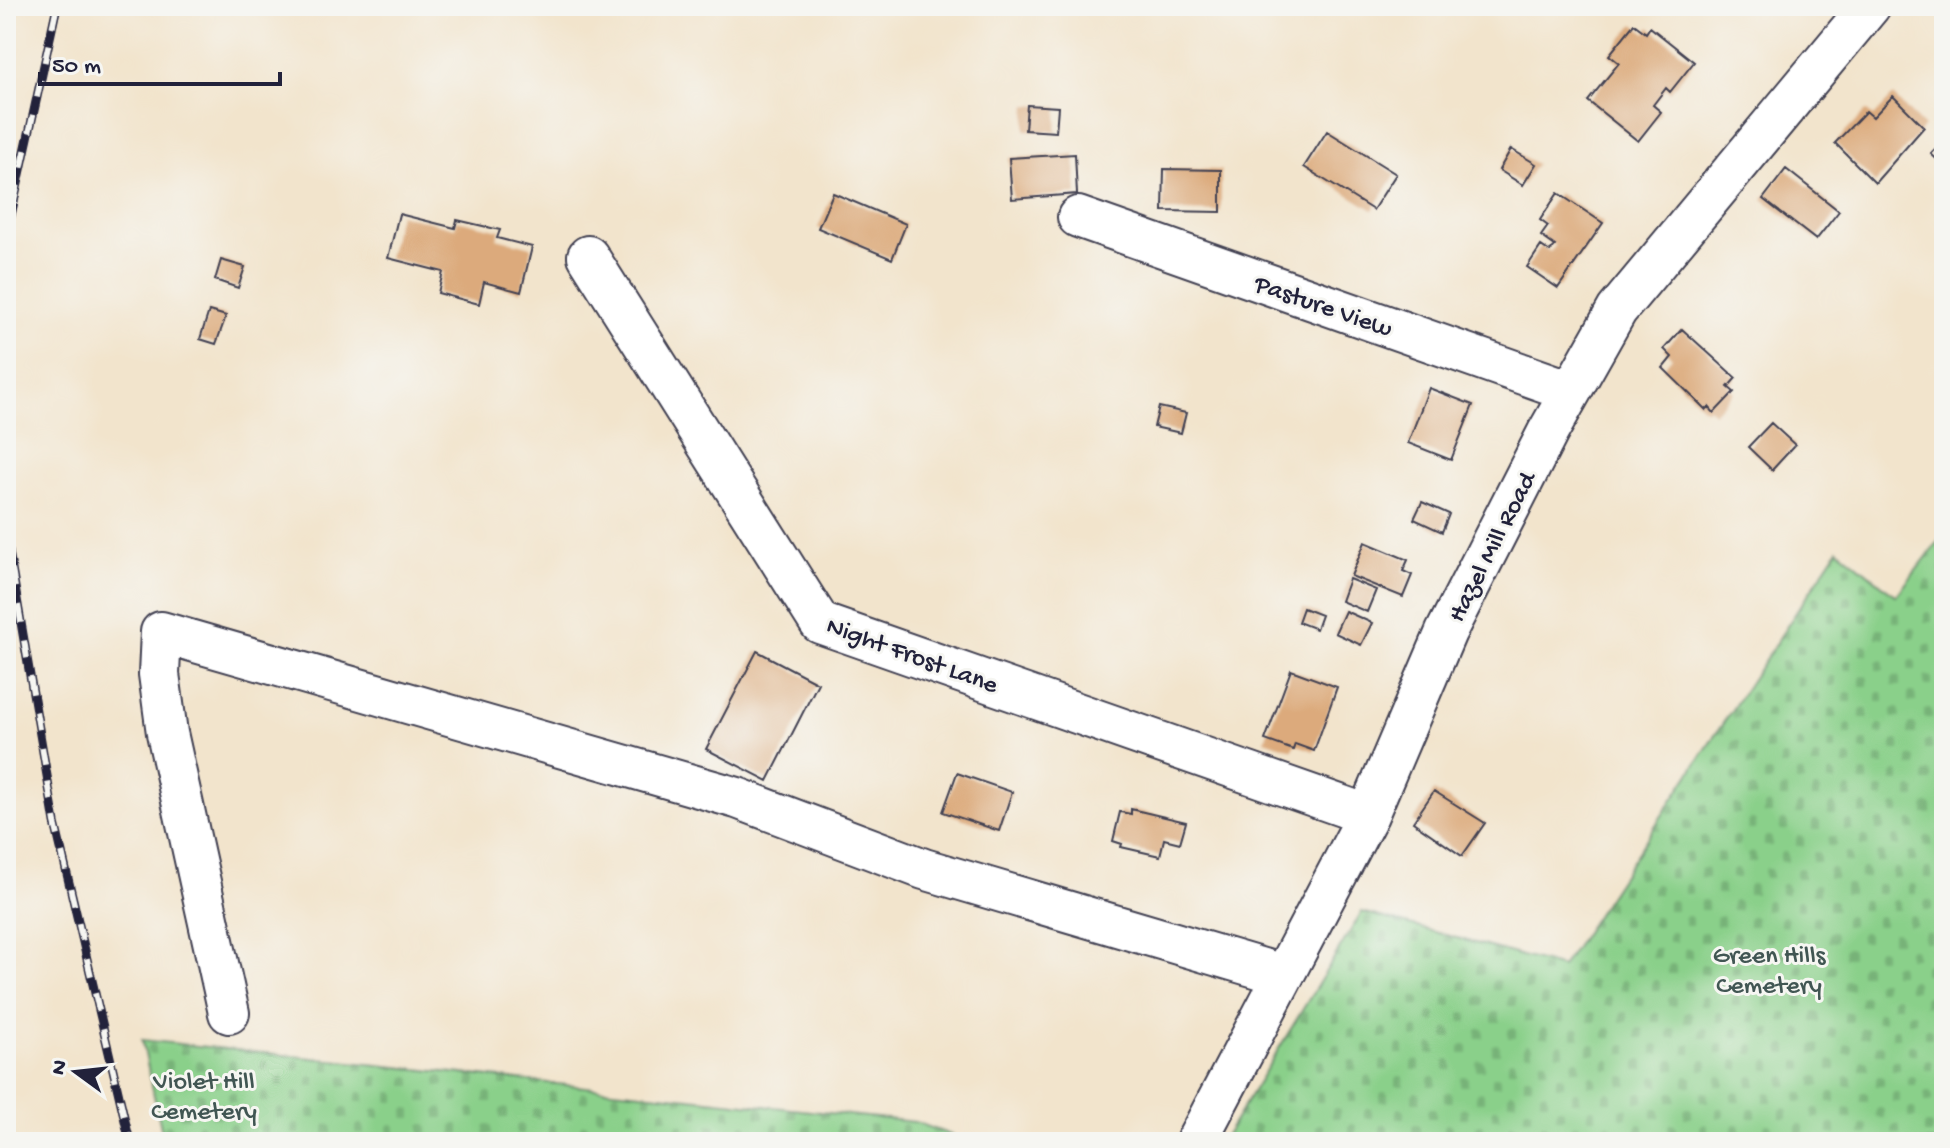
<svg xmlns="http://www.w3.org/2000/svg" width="1950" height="1148" viewBox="0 0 1950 1148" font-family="'Gochi Hand',sans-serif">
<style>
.cemetery{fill:url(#cemetery-stones);stroke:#567962;stroke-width:2}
.building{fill:#dcaa7c}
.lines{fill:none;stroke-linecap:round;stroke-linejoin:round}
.minor-casing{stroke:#413f51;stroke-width:44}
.minor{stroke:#fff;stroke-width:40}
.rail-casing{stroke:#22223b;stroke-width:9}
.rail{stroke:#f6f6f2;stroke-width:6;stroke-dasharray:18;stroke-linecap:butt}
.labels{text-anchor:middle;stroke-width:6;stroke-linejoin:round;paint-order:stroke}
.street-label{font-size:26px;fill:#22223b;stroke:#f6f6f2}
.park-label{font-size:26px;fill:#415653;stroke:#f6f6f2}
</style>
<defs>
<pattern id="cemetery-stones" width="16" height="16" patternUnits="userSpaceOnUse" patternTransform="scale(2)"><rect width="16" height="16" fill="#8ad08a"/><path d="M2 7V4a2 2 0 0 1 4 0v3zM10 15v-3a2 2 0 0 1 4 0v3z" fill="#77b278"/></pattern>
</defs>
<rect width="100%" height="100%" fill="#f6f6f2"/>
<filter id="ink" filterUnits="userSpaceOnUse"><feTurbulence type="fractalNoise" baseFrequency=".0125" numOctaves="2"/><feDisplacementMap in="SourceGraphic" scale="16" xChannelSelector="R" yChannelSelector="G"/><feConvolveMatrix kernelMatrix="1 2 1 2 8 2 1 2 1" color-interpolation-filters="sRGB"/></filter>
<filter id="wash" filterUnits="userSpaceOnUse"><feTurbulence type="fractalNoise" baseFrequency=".006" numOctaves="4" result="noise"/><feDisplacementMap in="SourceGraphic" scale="32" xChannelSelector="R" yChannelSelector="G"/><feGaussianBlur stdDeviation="1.8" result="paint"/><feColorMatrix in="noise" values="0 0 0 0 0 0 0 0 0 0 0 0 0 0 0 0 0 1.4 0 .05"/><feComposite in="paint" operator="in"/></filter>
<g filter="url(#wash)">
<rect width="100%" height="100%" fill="#f2e4cc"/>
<path class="cemetery" d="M1944 535V1142H1222L1362 912 1562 967 1838 549 1896 596Z
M142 1040 915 1122 970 1142H164Z"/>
<g id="blocks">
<path class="building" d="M1634 24 1646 33 1650 27 1694 62 1670 92 1666 88 1653 105 1661 112 1638 141 1588 101 1619 63 1609 55Z
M1893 96 1924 127 1875 183 1835 143 1866 111 1873 117Z
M1027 105 1058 107 1056 132 1025 130Z
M1327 131 1396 174 1373 210 1304 167Z
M1944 141V166L1931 154Z
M1511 149 1536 164 1523 185 1499 170Z
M1075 154 1077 194 1012 199 1009 158Z
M1164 169 1221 170V212L1163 211Z
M1786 169 1839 211 1816 240 1763 199Z
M833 193 906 224 892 259 818 228Z
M1558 193 1603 223 1558 288 1527 267 1541 246 1550 252 1555 246 1541 236 1548 226 1540 220Z
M399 214 455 228 457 220 500 230 497 238 532 247 521 292 484 282 479 304 438 293 443 272 388 258Z
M221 260 245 267 238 288 215 280Z
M209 311 226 316 216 344 200 339Z
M1682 329 1736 378 1728 387 1734 392 1714 413 1709 407 1706 410 1663 368 1672 357 1664 349Z
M1429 388 1473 405 1451 460 1408 443Z
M1159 407 1186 413 1181 433 1154 427Z
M1771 423 1795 445 1772 470 1748 447Z
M1422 502 1449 514 1442 532 1414 519Z
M1365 542 1408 560 1403 571 1412 575 1403 597 1351 576Z
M1349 579 1376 590 1367 612 1341 601Z
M1303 608 1321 615 1316 629 1298 622Z
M1345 611 1372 623 1361 645 1335 633Z
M757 651 818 683 768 781 706 749Z
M1291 670 1337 687 1314 751 1295 744 1293 750 1265 740Z
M957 773 1012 792 999 831 943 812Z
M1434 791 1485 823 1462 856 1413 822Z
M1131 809 1186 822 1180 843 1164 839 1160 856 1121 847 1122 844 1113 841 1120 812 1131 814Z"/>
</g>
</g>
<g filter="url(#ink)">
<use href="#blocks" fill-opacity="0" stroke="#413f51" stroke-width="2"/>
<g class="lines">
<defs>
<path id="minor" d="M1078 217 1571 391
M588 256 820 623 1368 815
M229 1013 167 733 159 674 161 632 737 798 924 869 1283 975
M1196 1142 1368 815 1446 632 1548 432 1617 310 1870 6"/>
</defs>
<use href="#minor" class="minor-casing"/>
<use href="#minor" class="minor"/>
<defs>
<path id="rail" d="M6 238 57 6
M6 534 55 823 130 1142"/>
</defs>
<use href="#rail" class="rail-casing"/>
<use href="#rail" class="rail"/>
</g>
</g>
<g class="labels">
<g class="street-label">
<text transform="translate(1324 304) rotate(19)" y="9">Pasture View</text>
<text transform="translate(1490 546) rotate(-63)" y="9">Hazel Mill Road</text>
<text transform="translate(913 653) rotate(20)" y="9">Night Frost Lane</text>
</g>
<g class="park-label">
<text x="1769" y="962">Green Hills<tspan x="1769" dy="30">Cemetery</tspan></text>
<text x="204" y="1088">Violet Hill<tspan x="204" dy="30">Cemetery</tspan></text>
</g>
</g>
<rect width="1950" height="1148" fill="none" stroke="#f6f6f2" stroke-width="32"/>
<g transform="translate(76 1072) rotate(285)" stroke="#f6f6f2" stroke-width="6" paint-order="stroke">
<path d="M0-6L14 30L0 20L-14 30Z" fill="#22223b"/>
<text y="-12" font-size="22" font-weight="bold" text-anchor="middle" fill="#22223b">N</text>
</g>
<path d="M40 72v12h240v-12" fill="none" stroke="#22223b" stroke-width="4"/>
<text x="52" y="72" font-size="24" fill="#22223b" stroke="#f6f6f2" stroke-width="6" paint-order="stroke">50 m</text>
</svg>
